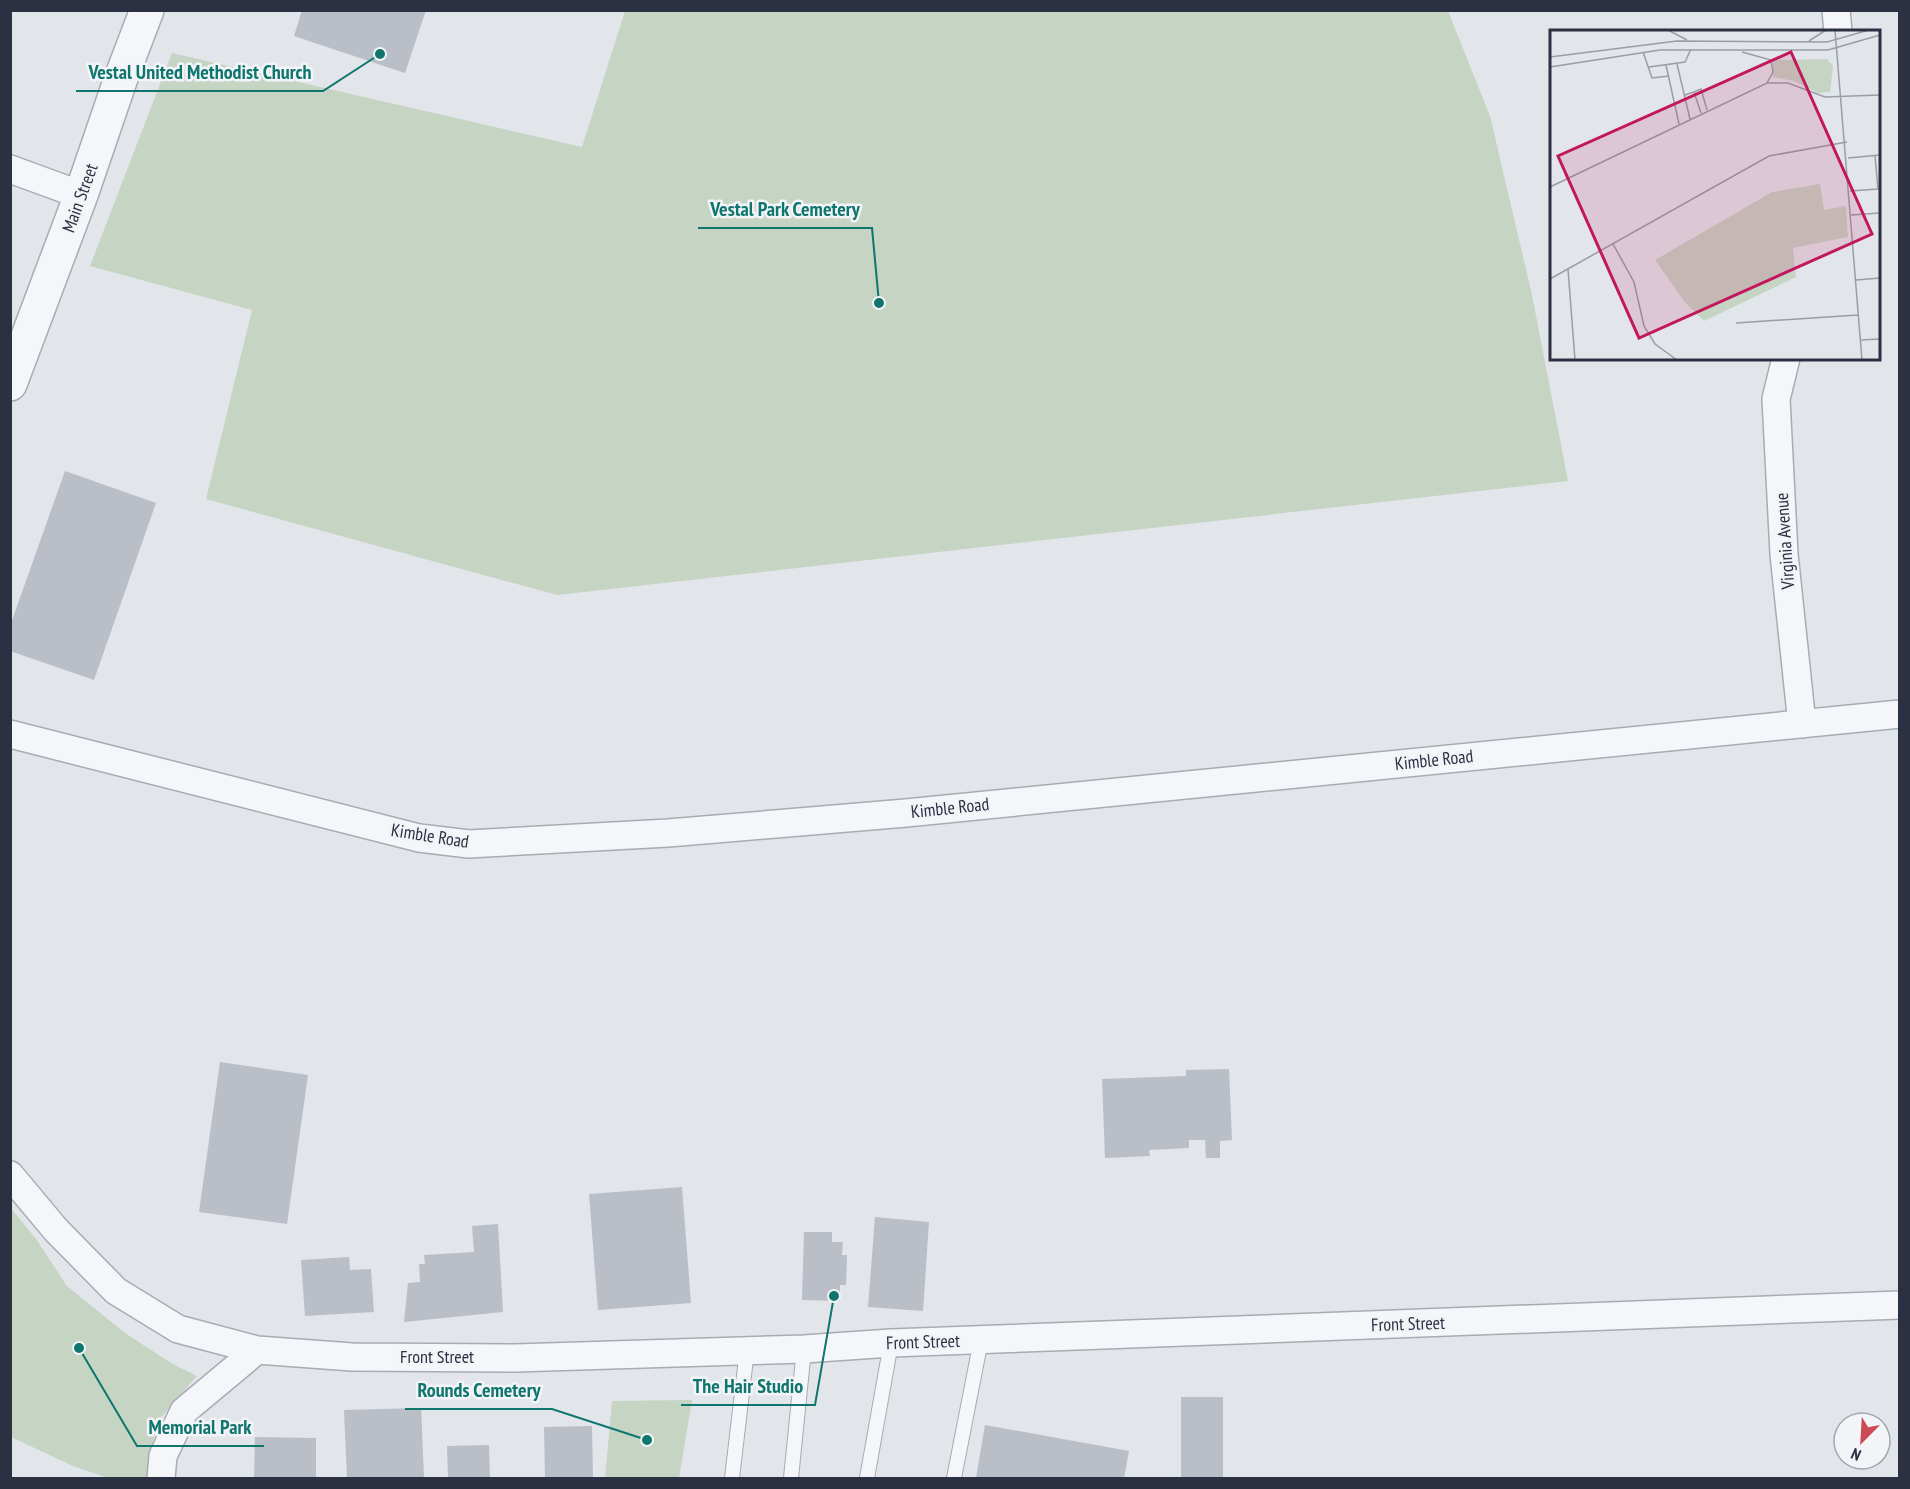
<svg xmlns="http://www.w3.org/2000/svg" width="1910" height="1489" viewBox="0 0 1910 1489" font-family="'PT Sans Narrow',sans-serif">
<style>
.green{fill:#c6d4c4}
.building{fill:#babec7}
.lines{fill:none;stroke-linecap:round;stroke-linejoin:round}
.service-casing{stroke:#a7abb4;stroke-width:16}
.minor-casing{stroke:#a7abb4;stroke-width:30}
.tertiary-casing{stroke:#a7abb4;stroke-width:36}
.service{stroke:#f5f6f9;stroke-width:14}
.minor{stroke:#f5f6f9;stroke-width:27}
.tertiary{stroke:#f5f6f9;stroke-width:33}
.labels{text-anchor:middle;stroke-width:5;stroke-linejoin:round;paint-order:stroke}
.street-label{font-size:18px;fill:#2b3142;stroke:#f2f4f8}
.inset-road{fill:none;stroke:#999da7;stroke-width:1.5}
.view{fill:#c2185b;fill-opacity:0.15;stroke:#c2185b;stroke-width:3}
.inset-edge{fill:none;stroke:#2b3142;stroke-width:3}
.leader{fill:none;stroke:#0f766e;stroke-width:2}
.callout-dot{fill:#0f766e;stroke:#f2f4f8;stroke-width:2}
.callout-label{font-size:20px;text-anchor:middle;font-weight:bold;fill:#0f766e;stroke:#f2f4f8;stroke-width:5;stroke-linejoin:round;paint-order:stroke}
</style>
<rect width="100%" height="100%" fill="#e2e5ea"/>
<path class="green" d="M625 11H1448L1490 116 1532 295 1568 481 557 595 206 499 252 310 90 266 172 53 582 147Z
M10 1207 36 1239 67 1286 125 1333 171 1363 197 1376 159 1420 148 1460 147 1478H108L73 1466 11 1437Z
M692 1400 679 1478H605L612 1401Z"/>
<path class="building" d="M302 10H426L405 73 294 36Z
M65 471 156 503 94 680 10 651V626Z
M220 1062 308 1075 287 1224 199 1212Z
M1229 1069 1232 1140 1220 1141V1158H1206L1205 1140H1189V1148L1149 1150 1150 1156 1105 1158 1102 1079 1186 1076V1070Z
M682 1187 691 1303 598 1310 589 1194Z
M875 1217 929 1222 923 1311 868 1307Z
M498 1224 503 1312 404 1322 408 1283 420 1282 419 1264H425L424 1255 474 1252 472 1226Z
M804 1232H832V1242H843L842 1255H847L846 1285H840V1301L802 1300Z
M349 1257 350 1270 371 1269 374 1312 305 1316 301 1260Z
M1181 1397H1223V1478H1181Z
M421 1408 424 1478H347L344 1410Z
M985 1425 1129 1451 1124 1478H976Z
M592 1426 593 1478H545L544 1427Z
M255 1437 316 1438V1478H254Z
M489 1445 490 1478H448L447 1446Z"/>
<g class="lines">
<defs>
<path id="service" d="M732 1478 747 1350
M791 1478 804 1349
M867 1478 891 1343
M954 1478 981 1340"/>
<path id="minor" d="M1836 10 1838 32
M10 169 81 195
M1786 358 1776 399 1784 554 1802 724
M10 734 419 838 469 844 668 833 906 813 1900 714
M10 1175 56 1230 116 1291 178 1329 257 1350 352 1357 515 1358 804 1349 891 1343 1900 1305
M161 1478 163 1456 184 1411 257 1350"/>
<path id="tertiary" d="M10 384 81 195 121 78 147 10"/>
</defs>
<use href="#service" class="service-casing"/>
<use href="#minor" class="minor-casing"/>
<use href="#tertiary" class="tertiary-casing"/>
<use href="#service" class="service"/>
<use href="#minor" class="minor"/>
<use href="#tertiary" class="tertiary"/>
</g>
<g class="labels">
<g class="street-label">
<text transform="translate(80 198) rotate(-70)" y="6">Main Street</text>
<text transform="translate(1785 541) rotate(-94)" y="6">Virginia Avenue</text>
<text transform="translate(1434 760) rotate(-6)" y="6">Kimble Road</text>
<text transform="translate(950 808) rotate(-6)" y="6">Kimble Road</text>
<text transform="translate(430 836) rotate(9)" y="6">Kimble Road</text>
<text transform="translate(1408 1324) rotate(-2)" y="6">Front Street</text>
<text transform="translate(923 1342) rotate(-2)" y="6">Front Street</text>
<text x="437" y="1363">Front Street</text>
</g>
</g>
<g transform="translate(1550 30)">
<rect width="330" height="330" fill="#e2e5ea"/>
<path d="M277 29 283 36 280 62 268 63 244 51 223 47V30ZM270 154 274 180 296 176 298 207 243 218 246 247 154 291 134 271 105 230 222 162Z" fill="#c6d4c4"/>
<path class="inset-road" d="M118 0 137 10M285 0 312 330M259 11 276 0M93 22 102 48 119 46M192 22 221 30 223 42 217 53M0 27 127 11 277 12 319 0M127 34 140 89M116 35 129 94M0 37 110 20H278L330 5M99 37 135 32 141 19M144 62 151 59 157 80M135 65 144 62 151 83M298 128 330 125M0 157 217 53H238L275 67 330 65M300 161 328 159 325 126M301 185 330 183M63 214 84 252 94 296 105 314 127 330M18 239 25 330M0 249 219 126 297 112M306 250 330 248M186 293 308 285M310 310 330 309"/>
<path class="view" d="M241 22 322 204 89 308 8 126Z"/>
<rect width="330" height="330" class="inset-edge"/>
</g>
<path class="leader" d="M380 54L323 91H76M879 303L872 228H698M834 1296L815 1405H681M647 1440L552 1409H405M79 1348L137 1446H264"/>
<g class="callout-dot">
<circle cx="380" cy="54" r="6"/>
<circle cx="879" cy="303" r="6"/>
<circle cx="834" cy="1296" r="6"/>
<circle cx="647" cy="1440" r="6"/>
<circle cx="79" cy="1348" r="6"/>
</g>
<g class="callout-label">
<text x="200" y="79">Vestal United Methodist Church</text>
<text x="785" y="216">Vestal Park Cemetery</text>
<text x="748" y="1393">The Hair Studio</text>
<text x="479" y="1397">Rounds Cemetery</text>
<text x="200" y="1434">Memorial Park</text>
</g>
<rect width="1910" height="1489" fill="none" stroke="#2b3142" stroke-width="24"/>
<g transform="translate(1862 1441) rotate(204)"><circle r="28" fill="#f2f4f8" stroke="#a2a6af" stroke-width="1.5"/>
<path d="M0-4.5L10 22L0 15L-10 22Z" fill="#cc4a53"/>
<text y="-9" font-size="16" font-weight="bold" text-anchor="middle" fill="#2b3142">N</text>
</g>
</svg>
